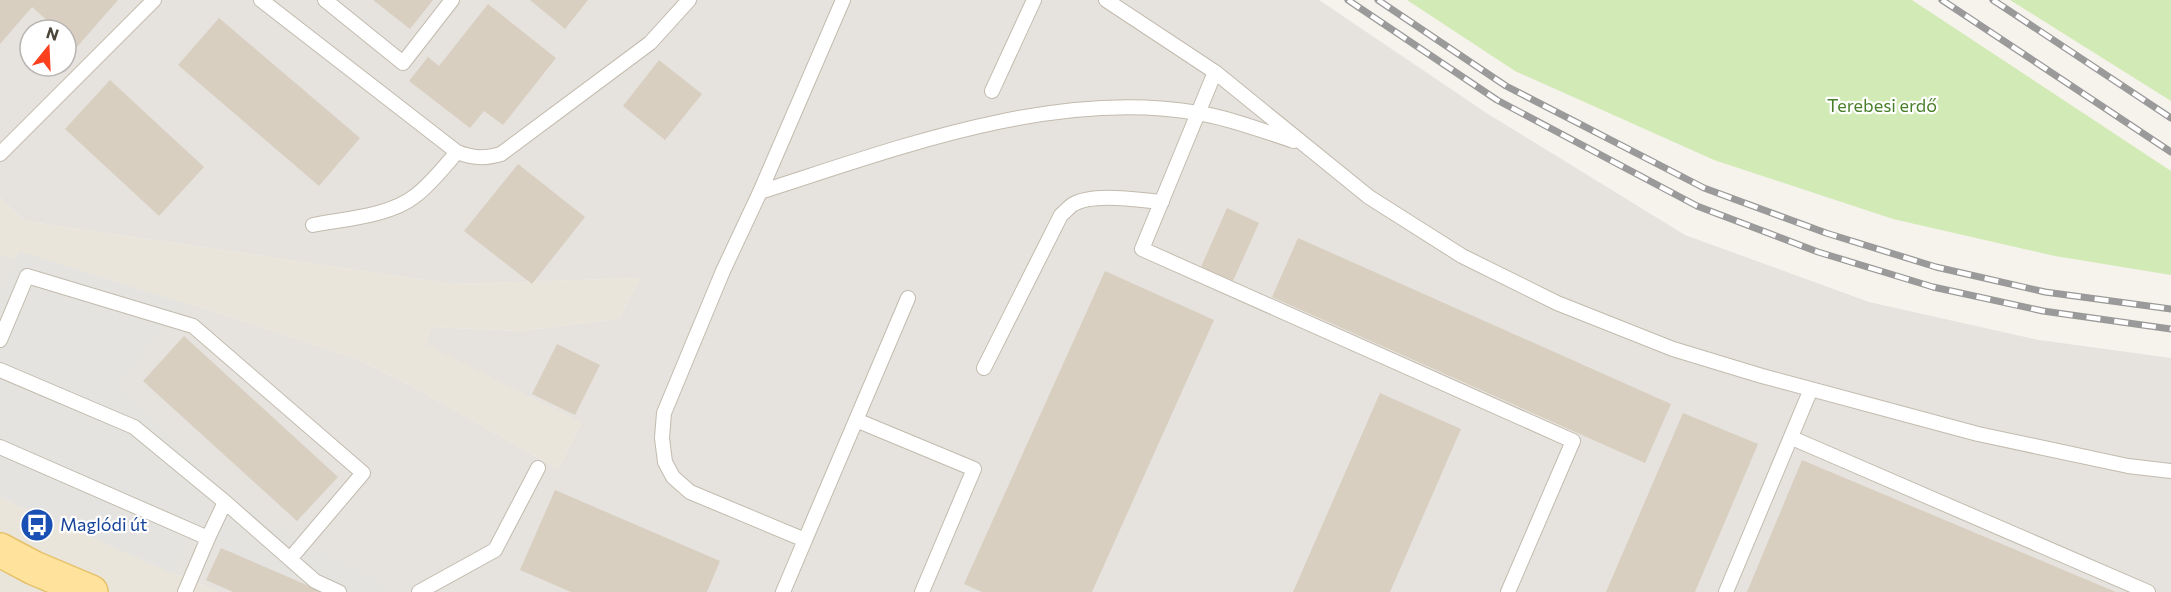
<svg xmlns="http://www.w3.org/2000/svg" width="2171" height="592" viewBox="0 0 2171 592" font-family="Commissioner,sans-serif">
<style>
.residential{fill:#eae5da}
.industrial{fill:#e6e2dd;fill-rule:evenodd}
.green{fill:#d2eab5}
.parking{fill:#e5e3e0}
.building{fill:#d8cfc1}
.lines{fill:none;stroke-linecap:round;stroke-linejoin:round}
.service-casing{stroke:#c2bbae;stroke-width:16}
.primary-casing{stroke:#e6c16a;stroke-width:36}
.service{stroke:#fff;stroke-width:14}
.primary{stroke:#ffe39c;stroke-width:33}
.rail-casing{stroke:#9a9a9a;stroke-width:7}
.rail{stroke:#fff;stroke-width:4.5;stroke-dasharray:14;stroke-linecap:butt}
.labels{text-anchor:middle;stroke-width:4.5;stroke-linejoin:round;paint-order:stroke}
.park-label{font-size:18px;fill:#4a7f2a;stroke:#fff}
.transit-label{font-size:18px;fill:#164399;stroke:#fff;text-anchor:start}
</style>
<rect width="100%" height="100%" fill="#f6f3ec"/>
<path class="residential" d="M0 198 25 221 452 284 640 278 619 319 520 331 432 327 427 344 581 423 558 469 408 384 357 359 197 306 0 255Z
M0 498 218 592H0Z"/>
<path class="industrial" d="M0 0H1319L1488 114 1685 235 1869 302 2039 340 2171 358V592H218L0 498V255L197 306 357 359 408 384 558 469 581 423 426 344 432 327 520 331 619 319 640 278 452 284 25 221 0 198ZM30 30H66V66H30Z"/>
<path class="green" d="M1407 0H1912L2171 171V275L2055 256 1893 219 1714 160 1515 71Z
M2010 0H2171V101Z"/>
<path class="parking" d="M19 251 186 304 117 387 260 517 385 582 381 592H323L192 535 174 574 0 497V295Z"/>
<path class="building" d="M0 0H118L77 47 66 37V30H58L32 7 0 44Z
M373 0H433L410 29Z
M530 0H588L565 29Z
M488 4 556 58 503 125 484 111 470 128 409 81 428 57 439 66Z
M219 18 360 138 319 186 178 65Z
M659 60 702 94 665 140 623 106Z
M110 80 204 167 159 216 65 129Z
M518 164 585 217 532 284 464 231Z
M1227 208 1259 223 1233 281 1201 267Z
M1298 238 1671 404 1645 463 1272 297Z
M1105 271 1214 320 1092 592H982L964 584Z
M184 336 338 477 297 521 143 381Z
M557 344 600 365 575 415 532 394Z
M1380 393 1461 429 1390 592H1293Z
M1683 413 1758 444 1695 592H1606Z
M1802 460 2116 592H1747Z
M555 490 720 561 707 592H571L520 570Z
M221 548 323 592H233L206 580Z"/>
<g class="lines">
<defs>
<path id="service" d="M261 0 457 152C473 158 484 159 501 154L650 43 689 0
M325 0 403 63 452 0
M1106 0 1215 72 1369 197 1462 256 1557 303 1673 349 1762 376 1978 434 2128 466 2171 471
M1215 72 1142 249 1573 441 1508 592
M992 91 1034 0
M0 154 154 0
M760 192C895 149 1054 88 1198 113 1230 118 1263 131 1294 141
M313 225C344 219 390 216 415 196 431 184 444 167 457 152
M0 340 27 276 193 326 363 473 290 559
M984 368 1061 215C1065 212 1068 208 1072 205 1092 192 1139 200 1162 202
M0 370 134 427 225 502 208 538
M856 420 974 469 922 592
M1792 438 2148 592
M0 447 208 538 185 592
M225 502 315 581 339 592
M805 540 908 298
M419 592 495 550 538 468
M783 592 805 540 690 492 673 477 665 462 662 438 664 413 723 271 760 192 843 0
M1726 592 1811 389"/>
<path id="primary" d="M0 550 34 568 91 592"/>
</defs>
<use href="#service" class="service-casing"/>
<use href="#primary" class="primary-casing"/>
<use href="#service" class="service"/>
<use href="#primary" class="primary"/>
<defs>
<path id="rail" d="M1348 0 1497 100 1697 206 1818 252 1933 287 2043 311 2171 329
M1378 0 1506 86 1704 188 1826 233 1936 267 2045 292 2171 309
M1942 0 2171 152
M1993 0 2171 118"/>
</defs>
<use href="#rail" class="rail-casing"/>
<use href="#rail" class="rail"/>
</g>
<defs>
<symbol id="bus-disc" viewBox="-11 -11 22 22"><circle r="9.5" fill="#1a4fb4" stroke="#fff"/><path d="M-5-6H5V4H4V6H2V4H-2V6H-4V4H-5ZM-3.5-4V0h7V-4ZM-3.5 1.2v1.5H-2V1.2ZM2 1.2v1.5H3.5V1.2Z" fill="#fff"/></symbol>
</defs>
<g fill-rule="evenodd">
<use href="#bus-disc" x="18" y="506" width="38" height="38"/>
</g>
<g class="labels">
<g class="park-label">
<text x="1882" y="112">Terebesi erdő</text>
</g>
<g class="transit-label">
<text x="60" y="531">Maglódi út</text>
</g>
</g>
<g transform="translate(48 48) rotate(18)"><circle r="28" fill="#ffffff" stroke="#b7b4b0" stroke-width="1.5"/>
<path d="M0-4.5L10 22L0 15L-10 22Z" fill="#fc3f1d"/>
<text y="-9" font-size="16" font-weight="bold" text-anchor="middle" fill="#4b4439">N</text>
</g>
</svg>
